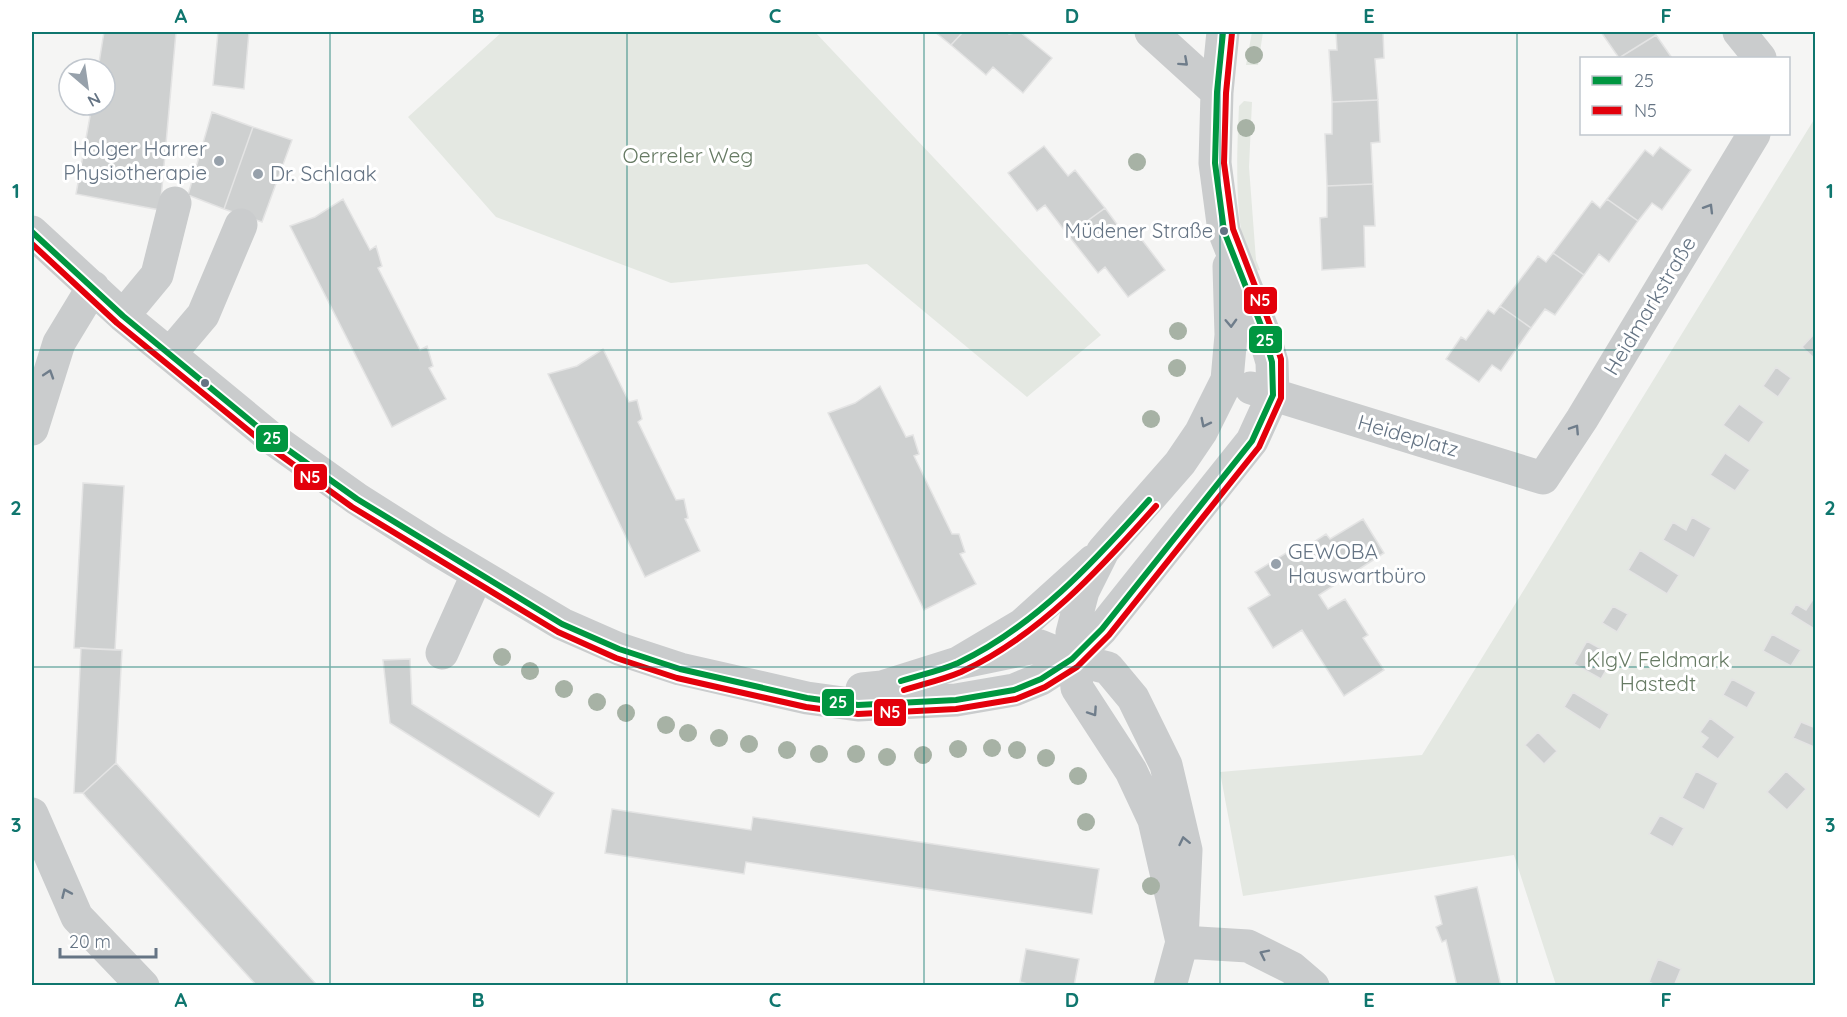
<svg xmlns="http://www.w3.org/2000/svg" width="1847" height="1017" viewBox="0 0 1847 1017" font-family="Quicksand,sans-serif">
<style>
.green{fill:#e4e8e2}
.building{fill:#ced0d0;stroke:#e4e4e4;stroke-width:1.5}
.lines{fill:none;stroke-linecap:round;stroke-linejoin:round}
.minor{stroke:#cacccd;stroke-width:33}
.bus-1-casing{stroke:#fff;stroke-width:10}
.bus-2-casing{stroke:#fff;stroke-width:10}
.bus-1{stroke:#009640;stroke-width:6}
.bus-2{stroke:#e3000b;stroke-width:6}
.tree{fill:#a7b2a5}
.oneway{stroke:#6f7d8b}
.grid{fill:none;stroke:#0f766e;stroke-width:1.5;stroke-opacity:0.55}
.poi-dot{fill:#97a1ab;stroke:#fff;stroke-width:2}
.bus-dot{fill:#657484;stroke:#fff;stroke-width:2}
.labels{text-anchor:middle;stroke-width:6;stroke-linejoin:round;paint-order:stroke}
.bus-label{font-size:20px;fill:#657484;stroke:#fff;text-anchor:end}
.poi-label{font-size:21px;fill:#657484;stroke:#fff;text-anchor:start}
.park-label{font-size:21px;fill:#677b64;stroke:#fff}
.street-label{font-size:21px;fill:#657484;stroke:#fff}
.line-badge{stroke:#fff;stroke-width:2}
.badge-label{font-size:16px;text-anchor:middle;font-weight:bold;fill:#fff}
.neatline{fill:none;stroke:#0f766e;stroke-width:2}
.grid-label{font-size:20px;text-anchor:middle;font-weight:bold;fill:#0f766e}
</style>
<rect width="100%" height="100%" fill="#f5f5f4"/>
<path class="green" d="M502 32H815L1101 335 1027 397 867 264 671 283 496 217 408 117Z
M1252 32H1263L1258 65H1246Z
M1244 101 1252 102 1249 167 1256 260 1260 270 1252 271C1233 230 1237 151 1239 106Z
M1815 118V985H1556L1514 855 1243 896 1220 772 1422 755Z"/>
<path class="building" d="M104 32H176L160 210 76 194 92 105H105V69H98Z
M218 32H249L244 89 213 85Z
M935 32H963L951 45Z
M963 32H1006L1009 34 1020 32 1052 58 1023 93 993 67 986 75 951 45Z
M1336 32H1383L1384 58 1375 59 1378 100 1332 102 1329 50H1337Z
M1601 32H1654L1656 35 1619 58Z
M1656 35 1672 58H1619Z
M1378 100 1380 142 1371 143 1373 184 1327 186 1325 134H1332V102Z
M212 112 253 127 224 209 188 195Z
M253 127 292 140 262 222 224 209Z
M1044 146 1068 176 1075 170 1105 208 1068 235 1045 205 1037 211 1008 173Z
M1660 147 1691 170 1662 210 1652 203 1638 221 1607 199 1645 150 1653 156Z
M1373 184 1375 226H1364L1365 267 1322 270 1320 218 1327 217V186Z
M343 199 370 250 376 246 382 266 378 268 420 350 427 346 433 366 429 368 446 399 392 427 290 226 315 217Z
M1607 199 1638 221 1609 262 1599 254 1584 275 1553 253 1592 201 1600 208Z
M1105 208 1127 238 1136 232 1165 270 1128 297 1105 267 1098 273 1068 235Z
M1553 253 1584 275 1555 315 1545 309 1531 328 1500 306 1538 256 1546 262Z
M1500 306 1531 328 1501 371 1492 365 1479 382 1446 359 1461 337 1466 340 1488 310 1494 314Z
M1816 332V358L1815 359 1802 347Z
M603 349 629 402 637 400 642 419 638 422 676 500 684 499 688 518 685 519 700 551 645 577 548 374 577 366Z
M1776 367 1791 378 1778 397 1763 386Z
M880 386 906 437 913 435 919 454 914 456 952 534H959L965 552 960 554 976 584 924 610 828 413 855 403Z
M1739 404 1764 422 1749 443 1723 425Z
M1725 453 1750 470 1735 491 1710 475Z
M83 483 124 486 115 650 74 648Z
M1692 517 1711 528 1694 558 1663 540 1673 522 1686 530Z
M1363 519 1384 553 1319 595 1328 609 1345 599 1368 635 1363 638 1384 670 1344 696 1302 630 1273 648 1248 608 1270 595 1255 572 1291 550 1294 555 1326 534 1330 539Z
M1640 550 1679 575 1667 594 1628 570Z
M1815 596H1816V630L1790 614 1796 604 1806 610Z
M1613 606 1628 614 1617 632 1602 623Z
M1772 634 1801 650 1791 666 1763 651Z
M1587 641 1614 656 1601 679 1574 664Z
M81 648 122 650 116 763 83 793H74Z
M410 659 412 704 554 793 539 817 390 723 383 660Z
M1732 679 1756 692 1747 708 1723 695Z
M1573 692 1609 714 1600 730 1564 707Z
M1710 718 1735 737 1718 759 1701 747 1708 738 1700 732Z
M1801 722 1816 728 1814 747 1793 738Z
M1538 732 1557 751 1544 764 1525 745Z
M116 763 316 984 257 986 86 797 83 793Z
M1696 771 1718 783 1704 810 1682 798Z
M1786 771 1806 789 1787 810 1767 792Z
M612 809 751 830 753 817 1099 869 1092 914 746 862 744 874 605 853Z
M1660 815 1684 828 1673 847 1649 834Z
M1477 887 1501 986H1457L1446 940 1442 942 1436 927 1442 924 1435 896Z
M1026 949 1079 959 1074 986H1035L1020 982Z
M1658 959 1681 969 1674 986H1657L1649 982Z"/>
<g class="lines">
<path class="minor" d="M1151 32 1217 92
M1739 32 1760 58
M32 232 123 316 270 437 357 499 436 549 562 624 619 649 680 669 807 698 858 705 956 700 1014 690 1041 679 1072 659 1102 629 1252 441 1273 395 1272 362 1262 328 1224 231 1215 163 1217 92 1223 32
M123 316 157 275 175 203
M170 354 203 315 241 225
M1251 388 1543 478 1582 419 1754 134
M32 429 59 343 93 287
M442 653 477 575
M958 663 1040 646 1072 659 1108 668 1133 698 1166 765 1186 850 1182 942 1170 986
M862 689 882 687 958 663 1022 625 1093 561
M32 814 77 917 143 986
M1182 942 1154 820 1131 771 1077 688 1072 633 1083 591 1103 551 1180 463 1201 432 1227 380 1231 335 1229 266
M1182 942 1248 946 1292 968 1313 986"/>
<defs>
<path id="bus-1" d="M32 232 123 316 270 437 357 499 562 624 619 649 680 669 807 698 858 705 956 700 1014 690 1041 679 1072 659 1102 629 1252 441 1273 395 1272 362 1262 328 1224 231 1215 163 1217 92 1223 32
M901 681C920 675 940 671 958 663 1034 627 1094 562 1149 500"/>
<path id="bus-2" d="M32 244 117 323 265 444 352 507 558 632 616 658 677 678 806 707 858 714 956 709 1016 699 1045 687 1077 667 1109 635 1259 447 1281 398V359L1270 325 1233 229 1224 163 1226 93 1232 33
M904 690C923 684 942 680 961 672 1039 636 1100 569 1156 506"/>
</defs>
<use href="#bus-1" class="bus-1-casing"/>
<use href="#bus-2" class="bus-2-casing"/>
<use href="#bus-1" class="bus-1"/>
<use href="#bus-2" class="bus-2"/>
</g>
<g class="tree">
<circle cx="1254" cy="55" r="9"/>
<circle cx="1246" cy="128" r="9"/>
<circle cx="1137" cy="162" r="9"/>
<circle cx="1178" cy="331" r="9"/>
<circle cx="1177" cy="368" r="9"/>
<circle cx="1151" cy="419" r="9"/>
<circle cx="502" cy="657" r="9"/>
<circle cx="530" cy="671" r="9"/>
<circle cx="564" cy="689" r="9"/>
<circle cx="597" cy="702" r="9"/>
<circle cx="626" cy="713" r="9"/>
<circle cx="666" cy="725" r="9"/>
<circle cx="688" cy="733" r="9"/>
<circle cx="719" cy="738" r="9"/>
<circle cx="749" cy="744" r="9"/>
<circle cx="992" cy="748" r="9"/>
<circle cx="958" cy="749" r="9"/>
<circle cx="787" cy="750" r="9"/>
<circle cx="1017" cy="750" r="9"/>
<circle cx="819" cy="754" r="9"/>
<circle cx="856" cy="754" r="9"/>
<circle cx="923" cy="755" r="9"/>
<circle cx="887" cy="757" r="9"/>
<circle cx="1046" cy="758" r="9"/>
<circle cx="1078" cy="776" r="9"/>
<circle cx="1086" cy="822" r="9"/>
<circle cx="1151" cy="886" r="9"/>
</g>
<defs><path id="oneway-chevron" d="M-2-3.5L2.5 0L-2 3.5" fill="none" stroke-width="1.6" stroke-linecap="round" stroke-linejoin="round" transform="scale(1.5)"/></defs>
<g class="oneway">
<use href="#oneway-chevron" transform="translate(1184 62) rotate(42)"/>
<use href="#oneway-chevron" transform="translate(1709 208) rotate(-59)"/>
<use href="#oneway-chevron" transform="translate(1231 323) rotate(88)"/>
<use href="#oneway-chevron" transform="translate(49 374) rotate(-72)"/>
<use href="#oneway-chevron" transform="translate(1205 423) rotate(117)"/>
<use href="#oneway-chevron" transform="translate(1575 429) rotate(-57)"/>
<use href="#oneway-chevron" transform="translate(1093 712) rotate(56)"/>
<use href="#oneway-chevron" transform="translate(1184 841) rotate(-102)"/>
<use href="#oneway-chevron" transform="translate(66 893) rotate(-114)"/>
<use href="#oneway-chevron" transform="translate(1264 954) rotate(-154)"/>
</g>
<path class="grid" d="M330 32V986M627 32V986M924 32V986M1220 32V986M1517 32V986M32 350H1816M32 667H1816"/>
<g class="poi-dot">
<circle cx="219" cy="161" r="6"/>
<circle cx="258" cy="174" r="6"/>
<circle cx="1276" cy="564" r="6"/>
</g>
<g class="bus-dot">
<circle cx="1224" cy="231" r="5"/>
<circle cx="205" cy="383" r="5"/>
</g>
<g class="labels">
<g class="bus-label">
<text x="1213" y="238">Müdener Straße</text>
</g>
<g class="poi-label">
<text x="207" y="156" text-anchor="end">Holger Harrer<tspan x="207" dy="24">Physiotherapie</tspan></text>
<text x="270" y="181">Dr. Schlaak</text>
<text x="1288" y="559">GEWOBA<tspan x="1288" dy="24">Hauswartbüro</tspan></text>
</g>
<g class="park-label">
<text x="688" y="163">Oerreler Weg</text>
<text x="1658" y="667">KlgV Feldmark<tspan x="1658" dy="24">Hastedt</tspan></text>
</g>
<g class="street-label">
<text transform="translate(1650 306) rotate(-59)" y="7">Heidmarkstraße</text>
<text transform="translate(1408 436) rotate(16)" y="7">Heideplatz</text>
</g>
</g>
<g class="line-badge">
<rect x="1243" y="286" width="35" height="29" rx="6" fill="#e3000b"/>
<rect x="1248" y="325" width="35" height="29" rx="6" fill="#009640"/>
<rect x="255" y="424" width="34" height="29" rx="6" fill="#009640"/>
<rect x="293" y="463" width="35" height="28" rx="6" fill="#e3000b"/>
<rect x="821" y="688" width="34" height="29" rx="6" fill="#009640"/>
<rect x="873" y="698" width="34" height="29" rx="6" fill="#e3000b"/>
</g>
<g class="badge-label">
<text x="1260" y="306">N5</text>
<text x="1265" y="346">25</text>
<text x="272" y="444">25</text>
<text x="310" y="483">N5</text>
<text x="838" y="708">25</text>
<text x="890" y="718">N5</text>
</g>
<rect width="1847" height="1017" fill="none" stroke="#ffffff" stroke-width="66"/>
<rect x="1580" y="57" width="210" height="78" fill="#ffffff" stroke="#c1c7ce" stroke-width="1.5"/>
<rect x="1592" y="76" width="30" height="9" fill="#009640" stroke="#c1c7ce" stroke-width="1.5"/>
<text x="1634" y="87" font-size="18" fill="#657484">25</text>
<rect x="1592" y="106" width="30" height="9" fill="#e3000b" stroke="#c1c7ce" stroke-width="1.5"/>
<text x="1634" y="117" font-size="18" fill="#657484">N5</text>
<g transform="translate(87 87) rotate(151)"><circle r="28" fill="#ffffff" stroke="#c1c7ce" stroke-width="1.5"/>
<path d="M0-4.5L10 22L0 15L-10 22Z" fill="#97a1ab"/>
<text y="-9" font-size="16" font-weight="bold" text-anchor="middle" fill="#657484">N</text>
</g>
<path d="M60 948v9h96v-9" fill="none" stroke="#657484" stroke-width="3"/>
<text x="69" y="948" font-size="18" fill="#657484" stroke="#ffffff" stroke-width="4.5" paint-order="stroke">20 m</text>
<rect x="33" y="33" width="1781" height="951" class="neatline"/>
<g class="grid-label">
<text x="181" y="23">A</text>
<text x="478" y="23">B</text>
<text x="775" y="23">C</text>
<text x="1072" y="23">D</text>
<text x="1369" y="23">E</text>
<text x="1666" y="23">F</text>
<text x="16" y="198">1</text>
<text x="1830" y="198">1</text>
<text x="16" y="515">2</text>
<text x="1830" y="515">2</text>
<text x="16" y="832">3</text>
<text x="1830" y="832">3</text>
<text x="181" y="1007">A</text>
<text x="478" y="1007">B</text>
<text x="775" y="1007">C</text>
<text x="1072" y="1007">D</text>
<text x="1369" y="1007">E</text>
<text x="1666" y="1007">F</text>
</g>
</svg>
